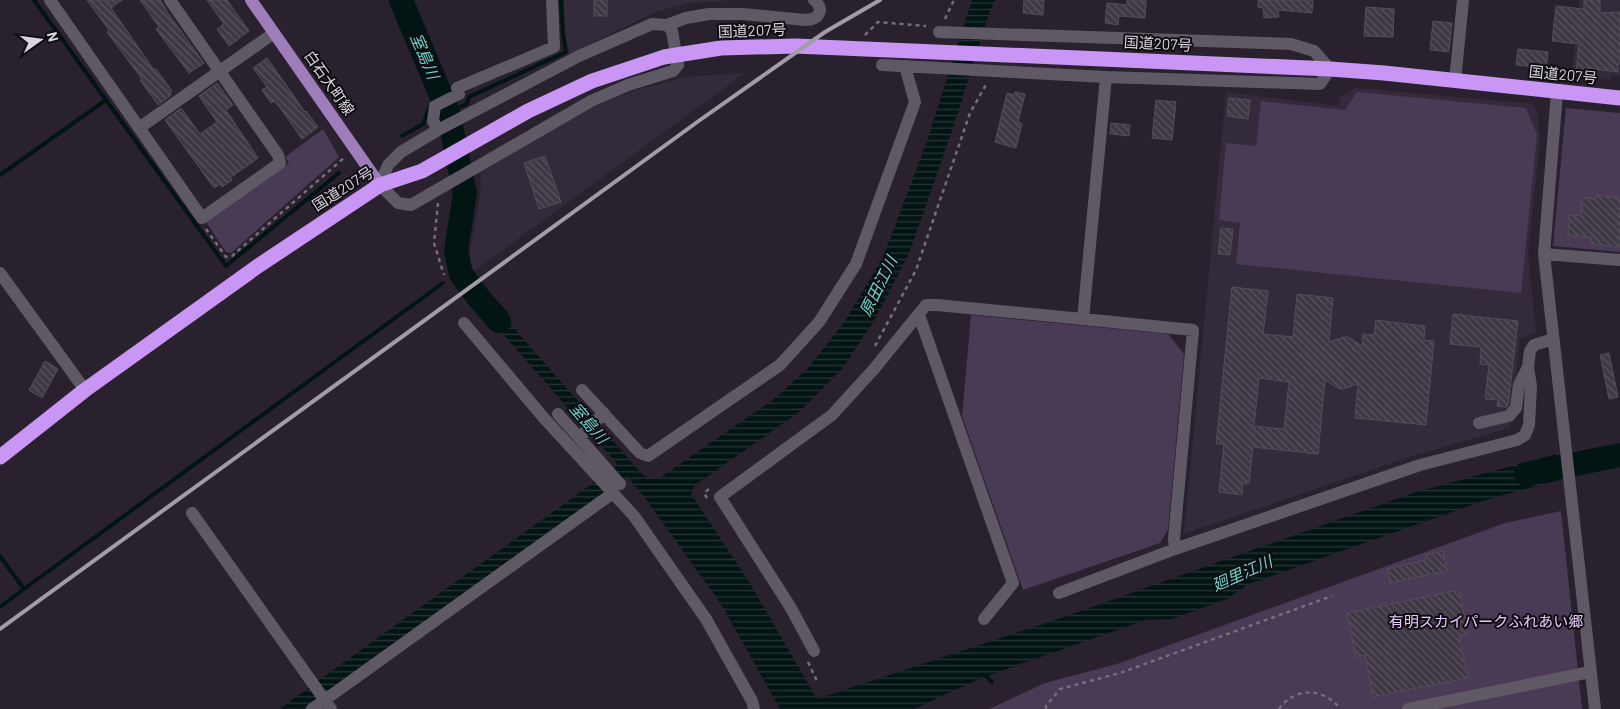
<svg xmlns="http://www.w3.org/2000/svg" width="1620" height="709" viewBox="0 0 1620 709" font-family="Barlow,'Noto Sans JP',sans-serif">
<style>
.built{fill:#332a3b}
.green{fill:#493a56}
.water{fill:url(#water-rules)}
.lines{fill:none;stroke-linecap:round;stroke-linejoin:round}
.stream{stroke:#031513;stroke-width:4}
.river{stroke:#031513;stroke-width:24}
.building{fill:url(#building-back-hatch);stroke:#534c5a;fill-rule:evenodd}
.path{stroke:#756f79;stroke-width:2.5;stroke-dasharray:4 4;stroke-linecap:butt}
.minor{stroke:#5f5865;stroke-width:12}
.major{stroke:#9f7dbb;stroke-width:12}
.highway{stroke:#ca96f5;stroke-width:15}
.rail{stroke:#a19ca5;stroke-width:4}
.labels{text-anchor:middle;stroke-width:4;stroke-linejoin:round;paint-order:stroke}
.street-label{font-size:15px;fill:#d9d5dd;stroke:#100d12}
.park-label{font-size:15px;fill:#e5cafd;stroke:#100d12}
.water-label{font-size:16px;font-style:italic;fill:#6fd2c9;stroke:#100d12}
</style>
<defs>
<pattern id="water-rules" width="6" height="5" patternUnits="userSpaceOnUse" patternTransform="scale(1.25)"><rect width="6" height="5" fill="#031513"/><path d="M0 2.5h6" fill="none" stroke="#273635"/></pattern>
<pattern id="building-back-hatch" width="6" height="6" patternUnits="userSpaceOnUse" patternTransform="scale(1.25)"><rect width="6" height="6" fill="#3e3744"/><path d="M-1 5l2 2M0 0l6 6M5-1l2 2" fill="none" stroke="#59535f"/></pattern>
</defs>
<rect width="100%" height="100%" fill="#29222e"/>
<path class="built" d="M564 0H724V1L688 3 655 12 570 54 565 35Z
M1579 0H1620V76L1612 75 1611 80 1572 76Z
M745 73 474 271 469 258 481 191 480 172 588 109 630 92 685 77Z
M1355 88 1533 104 1537 110 1540 140 1528 253 1536 333 1520 339 1510 428 1412 456 1184 534 1226 92 1339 106 1340 97Z"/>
<path class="green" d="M1357 92 1526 108 1537 135 1521 293 1236 264 1240 223 1219 220 1226 143 1256 146 1261 101 1345 110Z
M1566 108 1620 113V252L1553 246Z
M323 129 339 157 231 253 226 252 206 222 289 163 285 157Z
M971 315 1168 334 1184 354 1168 530 1160 543 1023 590 962 416Z
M1561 511 1582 709H989L1045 683 1117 664 1505 523Z"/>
<path class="water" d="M972 0H995L989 14 954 125 909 254 874 321 842 369 798 413 695 485 691 494 751 585 817 699 1058 619 1416 492 1556 454 1559 480 1489 499 1249 584 1227 599 1172 619 1145 620 979 679 914 709H780L721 604 645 498 627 476 303 709H279L618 465 474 301 484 294 642 474 650 479 661 477 774 399 809 367 845 321 884 255 927 141Z"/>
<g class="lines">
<path class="stream" d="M106 100 226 266 339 173
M448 112 467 104 469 97 566 52 563 35 561 0
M402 136 423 124 430 106
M0 175 106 100 34 0
M0 556 24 589 0 607
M24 589 443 283
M985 675 992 682"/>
<path class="river" d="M401 0 448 112 465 193 456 251 461 274 478 297 499 321
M1526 474 1620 455"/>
</g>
<path class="building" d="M87 0H122L111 8 154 70 156 69 172 91 170 93 171 95 158 105 140 80 142 79 107 32 109 30Z
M140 0H160L166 9H165L204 63 189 73 156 29 159 27Z
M207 0H227L249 31 229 46 217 29 224 24Z
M594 0H607V16H594Z
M1024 0H1044L1043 15 1023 13Z
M1127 0H1146L1145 18 1119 16 1118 25 1105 23 1107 3 1127 5Z
M1258 0H1313L1312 13 1278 10 1279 17 1264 18 1263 8 1258 7Z
M1584 0H1600V13L1620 12V64H1618V72L1587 68 1586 74 1576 73 1579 44 1552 41 1556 6 1584 9Z
M1366 7 1394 9 1393 37 1364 36Z
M1433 21 1452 23 1449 52 1430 50Z
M1518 49 1548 52 1546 68 1516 65Z
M267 58 305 112 306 111 318 127 302 139 281 109 274 101 271 103 262 90 267 87 253 68Z
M217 83 233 105 226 110 258 158 230 178 232 180 222 187 220 184 214 188 165 120 181 108 200 134 217 122 199 96Z
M1015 92 1025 94 1018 122 1022 124 1016 148 995 142 1007 93 1014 95Z
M1229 98 1250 100 1248 119 1227 116Z
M1156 100 1176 102 1172 140 1152 138Z
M1111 123 1130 125 1129 136 1110 134Z
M545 156 561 202 539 209 524 163Z
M1596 195 1620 198V247L1591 244 1592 238 1568 235 1570 215 1581 216 1582 197 1596 199Z
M1221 228 1233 229 1230 255 1218 254Z
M1232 287 1268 291 1263 334 1293 337 1297 294 1333 298 1329 342 1344 337H1348L1362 346 1363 334 1374 335 1376 320 1425 326 1424 340 1434 341 1426 425 1355 418 1358 384 1343 389H1339L1325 380 1318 454 1253 447 1249 483H1243L1242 495 1219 492 1224 444H1216ZM1259 378 1289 382 1284 429 1254 426Z
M1453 314 1518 321 1508 405 1506 407 1497 406 1498 400 1485 399 1489 365 1480 364 1481 347 1450 344Z
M1609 353 1618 397 1609 399 1600 355Z
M45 361 58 369 42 398 29 390Z
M1443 551 1447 571 1390 583 1387 569 1426 560 1425 555Z
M1459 590 1468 634 1459 636 1468 678 1373 697 1365 655 1356 657 1347 613Z"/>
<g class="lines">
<path class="path" d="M945 19 954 0
M865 35 878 22 926 26
M438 203 434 243 444 275
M206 229 226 257 232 256 345 157 346 158
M875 346 916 270 970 113 987 83
M707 498 704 493 709 489
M808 662 817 681
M1046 709V706L1060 689 1120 673 1332 596
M1279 709C1290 693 1311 687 1328 698 1333 701 1337 704 1340 709"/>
<path class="minor" d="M50 0 202 218 280 163 278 155 170 0
M667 25 672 31 678 65 673 71 628 85 591 101 411 205 398 203 380 185 388 165 401 152 438 130 579 56 652 24 667 25 686 18 709 14H743L805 20C818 20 826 10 814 0
M882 65 1106 77
M1455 81 1463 0
M1557 92 1544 254 1595 709
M139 128 274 33
M438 130 433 121 435 106 459 94 457 88 554 47 552 0
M1544 254 1620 260
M0 273 85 390
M919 315 1013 583 984 619
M1083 319 1193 330 1174 539 1175 549
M464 323 543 417 634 516 706 619 752 701 754 709
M582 390 640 453 648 456 780 365 819 322 856 264 915 102 905 66
M558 414 620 484
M1479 423 1509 416 1516 408 1519 385 1528 367
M579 438 604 413
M192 513 331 709
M1059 593 1175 549 1420 465 1517 440 1525 435 1529 425 1531 386 1528 367 1530 351 1534 345 1553 339
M814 651 791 608 720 497 832 415 874 369 926 305H937L1083 319 1106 77 1320 84 1330 69 1314 51 1291 44 939 32
M312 709 613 493
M1408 709 1590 672"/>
<path class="major" d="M251 0 380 185"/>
<path class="highway" d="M0 457 85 390 258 266 380 185 422 171 528 111 592 81 664 57 721 48 795 46 1079 58 1330 69 1384 73 1620 98"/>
<path class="rail" d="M0 629 700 120 825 32 880 0"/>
</g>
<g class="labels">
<g class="street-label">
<text transform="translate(752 31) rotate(-2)" y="5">国道207号</text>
<text transform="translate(1158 44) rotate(3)" y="5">国道207号</text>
<text transform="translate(1563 75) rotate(6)" y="5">国道207号</text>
<text transform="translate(329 83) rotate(55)" y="5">白石大町線</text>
<text transform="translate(343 189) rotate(-32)" y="5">国道207号</text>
</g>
<g class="park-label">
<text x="1486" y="627">有明スカイパークふれあい郷</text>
</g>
<g class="water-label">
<text transform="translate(425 56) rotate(67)" y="6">室島川</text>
<text transform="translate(878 286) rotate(-64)" y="6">原田江川</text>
<text transform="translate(589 423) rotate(49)" y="6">室島川</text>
<text transform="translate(1242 573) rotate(-24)" y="6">廻里江川</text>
</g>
</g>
<g transform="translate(40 40) rotate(76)" stroke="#100d12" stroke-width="4" paint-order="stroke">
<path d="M0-4L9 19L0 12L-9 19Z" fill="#d9d5dd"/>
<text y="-8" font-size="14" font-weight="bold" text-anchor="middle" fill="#d9d5dd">N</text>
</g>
</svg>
